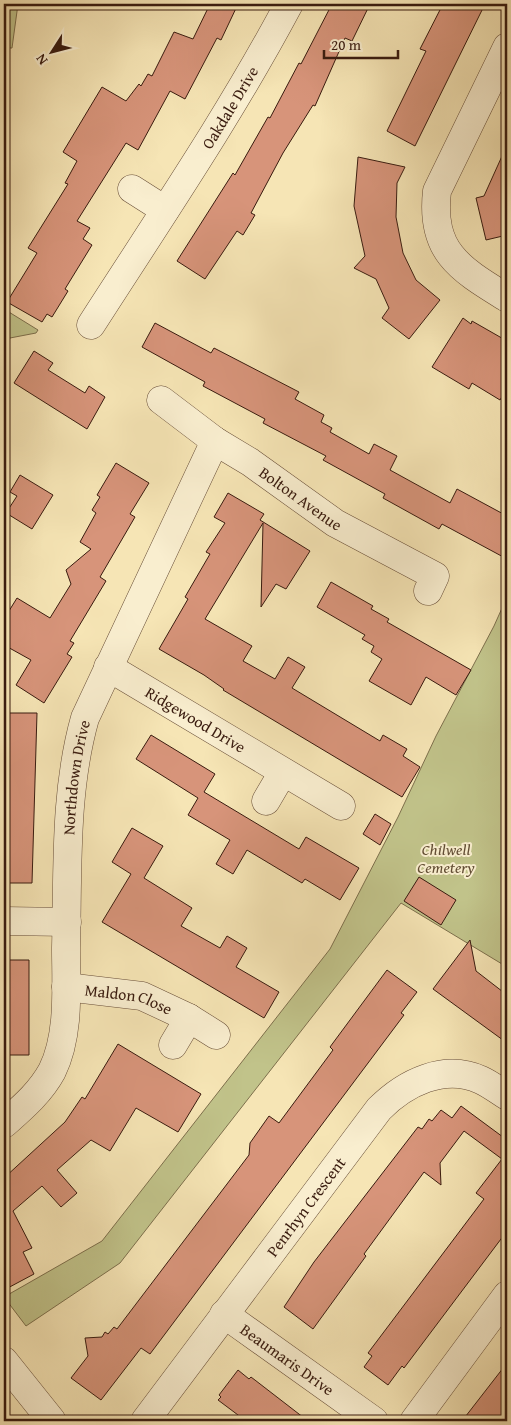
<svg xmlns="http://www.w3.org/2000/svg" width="511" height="1425" viewBox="0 0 511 1425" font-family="'Gentium Book Plus',serif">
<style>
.green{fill:#c1c38a;stroke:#7d6f4c}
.building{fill:#d7947a;stroke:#391b0f}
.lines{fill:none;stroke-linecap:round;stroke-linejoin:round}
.minor-casing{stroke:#684e38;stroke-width:29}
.tertiary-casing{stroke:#684e38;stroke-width:29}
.minor{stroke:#f9eecf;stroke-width:28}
.tertiary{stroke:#f9eecf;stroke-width:28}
.labels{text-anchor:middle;stroke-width:4;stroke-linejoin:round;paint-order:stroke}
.street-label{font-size:16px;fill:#391b0f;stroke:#f9eecf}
.park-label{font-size:16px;font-style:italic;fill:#624d34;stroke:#f9eecf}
</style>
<rect width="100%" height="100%" fill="#f6e5b5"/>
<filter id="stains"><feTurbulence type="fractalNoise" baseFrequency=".004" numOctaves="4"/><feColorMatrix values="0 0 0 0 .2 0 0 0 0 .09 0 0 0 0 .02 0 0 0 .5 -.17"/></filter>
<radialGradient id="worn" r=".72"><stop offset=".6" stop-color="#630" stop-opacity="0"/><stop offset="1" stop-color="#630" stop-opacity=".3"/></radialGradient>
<path class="green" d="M4 4H18L12 48H4Z
M4 309 38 330 36 333 10 338 4 347Z
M507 597V967L401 903 120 1263 26 1326 4 1297 102 1241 330 949 398 817 436 736 494 626Z"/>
<path class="building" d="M210 4H238L221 40 217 38 185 99 170 91 138 150 126 143 77 221 90 228 83 239 92 245 65 289 68 291 52 317 47 314 42 322 7 302 37 253 28 248 68 184 65 183 77 161 63 152 102 87 126 101 139 84 141 86 148 74 152 76 174 32 193 39Z
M332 4H370L352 41 345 38 315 106 313 105 283 153 251 213 255 215 243 235 237 231 205 279 177 261 233 173 235 175 268 117 270 118 299 63 301 64Z
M443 4H485L415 146 387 131 426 51 420 49Z
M507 145V235L486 240 476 198 484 196Z
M358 157 405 167 397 183 396 217 403 253 416 280 440 300 409 339 382 318 389 308 376 279 354 268 365 256 354 206Z
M463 318 471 324 472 321 507 341V388L500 400 472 383 469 389 432 367Z
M155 323 211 353 214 348 299 392 295 399 324 415 321 422 332 428 330 432 369 454 374 444 397 456 390 470 450 503 457 489 507 516V559L442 524 439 529 383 498 385 494 323 460 326 456 263 423 265 419 203 386 205 382 142 347Z
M34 351 53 363 48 370 85 393 89 386 105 397 87 429 14 383Z
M116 463 149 483 130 514 135 517 100 577 106 581 70 641 74 643 67 654 72 657 44 703 16 685 31 660 4 645V619L17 598 50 618 71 584 66 570 91 549 80 542 96 513 92 510 100 497 97 495Z
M20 475 53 495 32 529 6 513 17 496 10 492Z
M228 493 264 514 260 520 310 551 286 589 276 584 261 607 263 523 205 619 252 646 243 661 275 679 288 657 305 667 292 688 380 741 383 735 407 749 403 756 420 767 402 797 223 690 224 689 204 675 159 649 188 599 185 597 210 554 206 552 225 523 214 517Z
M331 582 373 606 371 609 389 619 387 622 471 670 456 695 426 677 411 705 369 681 382 659 371 652 374 646 362 639 365 635 317 607Z
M4 713H37L32 883H4Z
M151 735 215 774 204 792 299 849 306 837 359 868 340 900 305 879 302 883 247 850 233 874 216 864 230 840 188 815 198 798 136 759Z
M375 814 391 824 380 845 363 834Z
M132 828 163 846 144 878 192 908 181 926 220 948 227 936 247 948 236 967 279 992 264 1018 102 922 131 874 112 862Z
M419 877 456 900 441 925 404 901Z
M470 940 476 971 507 995V1043L433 989Z
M4 960H29V1055H4Z
M387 970 417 992 401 1013 404 1015 150 1354 141 1348 101 1400 71 1378 88 1356 85 1338 102 1337 105 1332 108 1334 114 1327 117 1329 249 1155 250 1143 269 1116 279 1123 333 1050 330 1047Z
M118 1044 201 1094 178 1132 136 1108 110 1151 91 1140 57 1170 77 1193 61 1207 42 1186 13 1211 32 1248 23 1252 34 1274 4 1290V1178L65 1122 82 1097 85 1099Z
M461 1106 507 1140V1231L404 1368 402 1366 388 1385 364 1367 372 1356 368 1353 484 1199 476 1193 502 1159 464 1131 440 1163 441 1185 424 1172 364 1254 366 1256 313 1329 284 1307 314 1262 418 1127 422 1129 429 1119 432 1121 441 1110 452 1118Z
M507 1363V1421H462Z
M238 1370 249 1379 251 1377 308 1421H246L218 1400 221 1397 219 1395Z"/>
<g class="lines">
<defs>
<g id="minor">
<path d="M507 47 437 191C430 252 460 269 507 298"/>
<path d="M132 189 165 210"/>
<path id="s1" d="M91 325C159 219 230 115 289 4"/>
<path id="s2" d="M161 400 215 441 250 462 335 523 435 576 428 591"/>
<path id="s3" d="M108 667 341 806"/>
<path d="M266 801 283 772"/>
<path d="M4 921 67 922"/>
<path id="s4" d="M66 987 142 996 189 1018 216 1035"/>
<path d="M173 1045 189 1018"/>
<path id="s5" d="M4 1124C22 1108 40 1093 52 1071 70 1035 66 987 66 948 68 872 64 792 85 718L215 441"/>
<path id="s6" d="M224 1314 374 1421"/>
<path id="s7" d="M145 1421 379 1109C405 1083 444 1063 481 1080 490 1084 499 1091 507 1096"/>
<path d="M414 1421 507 1295"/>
</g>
<path id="tertiary" d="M4 1361 52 1421"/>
</defs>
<use href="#minor" class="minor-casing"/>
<use href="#tertiary" class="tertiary-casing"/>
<use href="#minor" class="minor"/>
<use href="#tertiary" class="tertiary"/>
</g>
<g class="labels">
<g class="street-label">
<text dy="6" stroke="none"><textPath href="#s1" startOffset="258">Oakdale Drive</textPath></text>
<text dy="6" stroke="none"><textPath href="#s2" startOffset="171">Bolton Avenue</textPath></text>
<text dy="6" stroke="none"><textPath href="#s3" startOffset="102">Ridgewood Drive</textPath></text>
<text dy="6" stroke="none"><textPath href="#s5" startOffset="368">Northdown Drive</textPath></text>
<text dy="6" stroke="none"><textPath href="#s4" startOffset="64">Maldon Close</textPath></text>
<text dy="6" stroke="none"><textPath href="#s7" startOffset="268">Penrhyn Crescent</textPath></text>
<text dy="6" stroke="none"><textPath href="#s6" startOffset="78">Beaumaris Drive</textPath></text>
</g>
<g class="park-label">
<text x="446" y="855">Chilwell<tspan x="446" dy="18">Cemetery</tspan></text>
</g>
</g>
<rect width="511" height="1425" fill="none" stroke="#f6e5b5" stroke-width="20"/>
<rect x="5" y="5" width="501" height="1415" fill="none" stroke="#391b0f" stroke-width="2.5"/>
<rect x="10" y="10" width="491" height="1405" fill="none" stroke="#391b0f"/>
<g transform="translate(52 52) rotate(234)" stroke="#f9eecf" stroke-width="4" paint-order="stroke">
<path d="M0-4L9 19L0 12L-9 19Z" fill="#391b0f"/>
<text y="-8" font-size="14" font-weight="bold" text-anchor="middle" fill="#391b0f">N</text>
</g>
<path d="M324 50v8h74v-8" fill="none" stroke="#391b0f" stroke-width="2.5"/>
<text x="331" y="50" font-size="15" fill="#391b0f" stroke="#f9eecf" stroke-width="4" paint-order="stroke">20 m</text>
<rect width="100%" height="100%" filter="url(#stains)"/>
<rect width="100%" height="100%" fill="url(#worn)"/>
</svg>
